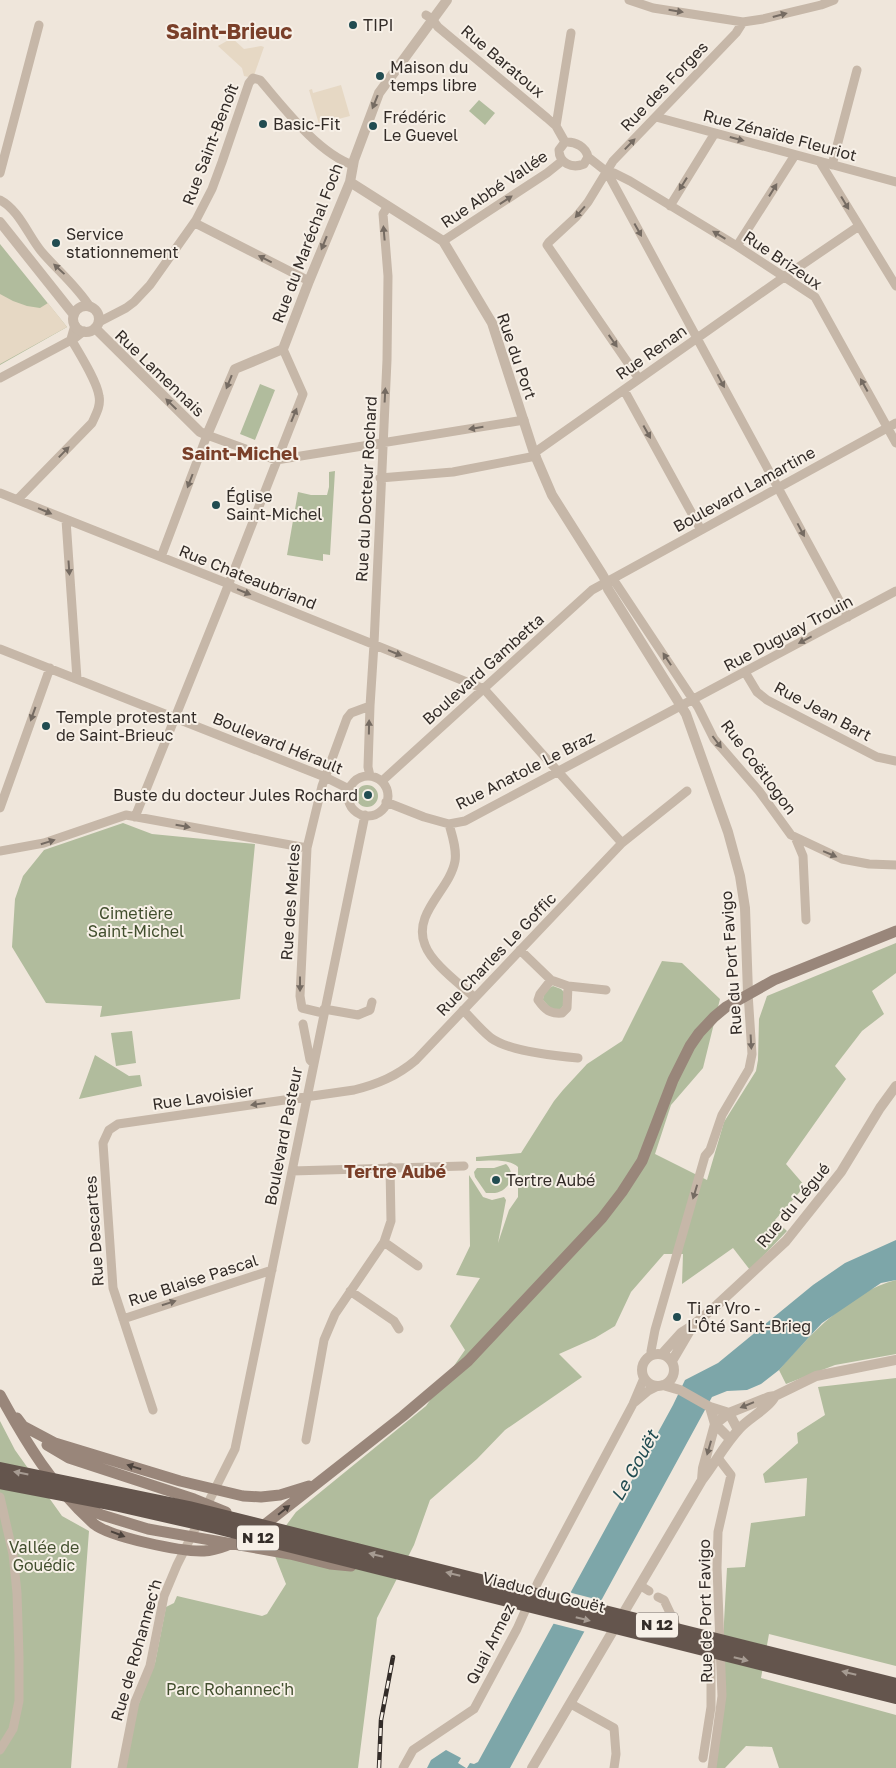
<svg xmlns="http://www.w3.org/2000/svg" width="896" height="1768" viewBox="0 0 896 1768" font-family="'Golos Text',sans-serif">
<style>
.green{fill:#b1bc9d}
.plaza{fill:#e6d8c4}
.water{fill:#7da6a9}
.pier{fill:#efe6db}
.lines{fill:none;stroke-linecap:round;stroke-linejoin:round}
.minor{stroke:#c6b7a8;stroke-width:9}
.tertiary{stroke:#c6b7a8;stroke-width:10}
.secondary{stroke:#99867a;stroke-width:11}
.trunk{stroke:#64554d;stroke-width:14}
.rail-casing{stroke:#332c28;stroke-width:4.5}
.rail{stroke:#f7f0e7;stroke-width:2.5;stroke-dasharray:8;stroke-linecap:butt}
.oneway{fill:#756b62}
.oneway2{fill:#4c423c}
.oneway3{fill:#a69b92}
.poi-dot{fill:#214c51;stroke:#f7f0e7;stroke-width:2}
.labels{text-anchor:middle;stroke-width:4;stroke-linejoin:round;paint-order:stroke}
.shield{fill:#f7f0e7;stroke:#6e6761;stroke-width:1}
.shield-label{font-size:15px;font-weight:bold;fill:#332c28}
.poi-label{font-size:16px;fill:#332c28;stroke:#f7f0e7;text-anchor:start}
.street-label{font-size:16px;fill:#332c28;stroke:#f7f0e7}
.park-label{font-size:16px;fill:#424f2e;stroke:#f7f0e7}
.neighbourhood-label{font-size:18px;font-weight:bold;fill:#7a3f29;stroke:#f7f0e7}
.water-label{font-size:18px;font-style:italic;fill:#214c51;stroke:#f7f0e7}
.quarter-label{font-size:19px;font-weight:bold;fill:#7a3f29;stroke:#f7f0e7}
.district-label{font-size:21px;font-weight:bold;fill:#7a3f29;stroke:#f7f0e7}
</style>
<rect width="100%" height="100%" fill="#efe6db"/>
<path class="green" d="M479 100 495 113 485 125 469 111Z
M0 244 67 327 0 365Z
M260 384 275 390 255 440 240 434Z
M335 471 330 555 323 554V561L287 555 298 492 311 495H327L329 487V472Z
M356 796a11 11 0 1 1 22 0a11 11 0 1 1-22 0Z
M123 823 152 834 255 844 240 999 100 1017 102 1006 46 1003 12 947 15 899 23 876 44 850Z
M896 943V973L872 991 884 1014 862 1031 835 1066 846 1079 786 1164 805 1186 775 1220 787 1231 750 1270 733 1248 682 1284 683 1254H664L631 1292 615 1326 595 1338 559 1354 582 1377 505 1430 477 1459 430 1500 414 1545 377 1618 358 1768H125L137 1708 155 1663 166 1607 174 1603 177 1596 262 1616 267 1614 286 1584 271 1546 296 1512 426 1406 465 1350 450 1326 480 1278 456 1275 470 1246 469 1175 483 1197 492 1200 504 1197 506 1200 498 1243 509 1210 518 1197V1167C509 1158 488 1161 476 1161V1157L521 1153 554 1101 563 1090 587 1064 622 1041 662 961 682 963 720 999 703 1068 671 1105 655 1154 707 1180 724 1122 756 1071 758 1060 759 1019 767 996Z
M553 986 561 989 564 992 563 1006 560 1011 552 1010 543 1000C543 994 548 988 553 986Z
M132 1031 136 1063 116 1066 111 1033Z
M95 1055 129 1076 140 1075 142 1086 79 1099Z
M506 1164C517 1174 509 1191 495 1193 492 1193 489 1193 486 1193L475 1177 474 1172 477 1168H494Z
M896 1280V1354L835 1365 786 1384 779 1370C809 1336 850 1291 896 1280Z
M896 1378V1666L769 1634 761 1678 896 1715V1768H779L772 1747 746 1746 725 1768H715L724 1673V1622L727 1568 745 1567 751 1523 805 1516 807 1478 765 1483 763 1474 798 1443 797 1433 825 1415 818 1387Z
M0 1421 15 1450 62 1516 89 1531 71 1768H0Z"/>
<path class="plaza" d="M232 38 244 49 261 46 264 47 253 78 244 76 242 68 218 46Z
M341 85 350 116 319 124 309 90 312 89 313 93Z
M0 294 13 301 27 306 40 308 48 303 67 327 0 364Z"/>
<path class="water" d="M896 1240V1280L881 1283 822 1323 779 1370 761 1384 747 1390 727 1391 712 1397 510 1768H467L470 1763 474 1764 478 1762 673 1405 685 1380 718 1363 813 1285 845 1263Z
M446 1750 461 1758 458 1763 466 1768H427L431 1760Z"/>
<path class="pier" d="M568 1592 603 1601 586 1632 551 1623Z"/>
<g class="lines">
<path class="minor" d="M629 0 653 8 743 22 763 19 821 5 834 0
M426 15 432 19 438 27 547 118 556 126 565 142
M656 117 896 182
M556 126 571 33
M588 157 584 164C572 169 559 163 559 150L565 142C575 141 586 147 588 157L607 172 848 617
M820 162 896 286
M832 165 857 70
M607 172 614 173 630 181 737 246 815 297 896 443
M0 173 39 25
M0 200C19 210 28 235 41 251 57 270 76 285 90 307
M670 206 715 133
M195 223 309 281
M443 241 547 173 562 161
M737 246 795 155
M99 322 126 308 134 302 150 285 196 220 212 189 222 162 249 83 253 78 260 80C284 108 318 153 353 165
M71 339 75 325
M0 378 75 338 84 331
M639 379 547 245 549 242 576 217 588 202 613 161 736 33 743 22
M624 390 701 530
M534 453 784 277 859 226
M380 478 453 472 536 456
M0 493 224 582 234 588 484 689 622 843
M18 499 92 423C96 414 101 406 99 396 97 381 79 353 71 339
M66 520 77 679
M161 557 207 435 276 460 524 420
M607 581 615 582 698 707 714 739 759 791 791 835 842 859 869 864 896 865
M0 649 325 777 349 789
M745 672 757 692 767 700 877 757 896 761
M370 776 368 767 370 706 374 644 387 360 388 276 383 214 388 206
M348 796a20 20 0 1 1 40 0a20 20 0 1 1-40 0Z
M382 781 592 590 896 423
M386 802 424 817 449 824 465 821 896 591
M0 808 50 668
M135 817 224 596 303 394 283 349
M449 824C452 835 457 849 455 861 450 890 412 913 425 945 432 964 460 984 475 998
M795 837 803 856 806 920
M0 851 44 843 126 815 307 848
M520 950 551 980 568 986 606 990
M551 980 540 994 538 1000C545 1010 550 1014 562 1013L567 1008 568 986
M324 1009 358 1015 370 1010 372 1002
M463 1010C472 1019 481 1030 491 1038 509 1051 555 1056 578 1058
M323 1013 302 1008 300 996 307 848 322 786 347 718 351 713 370 706
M303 1024 310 1060 313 1063
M292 1171 464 1166
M384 1242 418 1266
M350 1291 394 1321 399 1329
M123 1319 272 1270
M652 1355 651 1351 655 1330 705 1156 710 1150 722 1115 749 1069 752 1054 748 993
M635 1402 648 1391 658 1386
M153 1410 113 1288 103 1143 109 1130 118 1124 354 1090C378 1084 397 1076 416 1060L622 843 687 791
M306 1440 324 1340 335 1314 384 1242 391 1221 390 1167
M0 1497 13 1554 17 1593 19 1656V1701L13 1729 0 1750
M641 1586 649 1591
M658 1597 664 1600 679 1632
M571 1704 614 1728 616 1754 614 1768
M703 1758 711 1707V1656L703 1650
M122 1768 135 1702 150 1666 164 1596 177 1565 235 1449 365 815
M403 1768 413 1750 474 1709 517 1629 538 1582 633 1404 644 1378
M712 1768 722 1696 717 1568 718 1532 731 1475 718 1458"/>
<path class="tertiary" d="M350 182 443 241 492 323 534 453 552 495 602 574 606 581 608 589 686 714 728 832 740 876 745 908 748 993
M0 222 74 315
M73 319a13 13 0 1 1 26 0a13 13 0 1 1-26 0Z
M95 328 200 432 207 435 235 369 283 349 309 281 350 182 354 160 379 93 447 0
M642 1370a16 16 0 1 1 32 0a16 16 0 1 1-32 0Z
M662 1354 681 1333 692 1326 717 1305 786 1241 841 1172 880 1108 896 1086
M672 1361 689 1332
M663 1385 680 1390 710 1407 729 1413 738 1430
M710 1407 715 1424 730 1439
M702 1480 703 1468 715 1424 729 1413 769 1397 775 1396 816 1376 896 1360
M532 1768 702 1480C715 1463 725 1444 740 1428 749 1418 769 1408 775 1396"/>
<path class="secondary" d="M0 1395C25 1441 54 1489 94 1524 110 1537 182 1552 204 1551 221 1550 239 1540 254 1533L403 1416 468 1361 602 1218 622 1192 642 1161 673 1080 690 1046 699 1033 714 1017 726 1007 774 980 896 931
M17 1418 23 1426 55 1443 180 1481 243 1496 261 1497 280 1495 309 1486
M47 1445 69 1458 194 1499 226 1512
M79 1497 93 1511 102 1515 148 1529 290 1554 330 1564 351 1566"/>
<path class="trunk" d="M0 1469 189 1508 896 1685
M0 1482 119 1505 216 1527 896 1697"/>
<defs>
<path id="rail" d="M379 1768 381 1720 393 1657"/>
</defs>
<use href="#rail" class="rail-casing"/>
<use href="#rail" class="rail"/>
</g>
<defs><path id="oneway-solid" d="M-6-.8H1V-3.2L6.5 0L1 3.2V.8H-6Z" transform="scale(1.25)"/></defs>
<g class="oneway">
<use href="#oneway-solid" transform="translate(676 11) rotate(9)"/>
<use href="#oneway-solid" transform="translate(780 15) rotate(-15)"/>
<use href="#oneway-solid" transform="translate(375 102) rotate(112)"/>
<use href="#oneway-solid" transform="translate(737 139) rotate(15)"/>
<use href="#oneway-solid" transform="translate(630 144) rotate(-46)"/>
<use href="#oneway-solid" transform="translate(683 184) rotate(122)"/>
<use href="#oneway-solid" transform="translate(773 190) rotate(-58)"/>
<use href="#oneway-solid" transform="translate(506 200) rotate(-33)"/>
<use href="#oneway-solid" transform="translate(845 203) rotate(59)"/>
<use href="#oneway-solid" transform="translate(580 212) rotate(131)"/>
<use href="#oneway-solid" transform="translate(638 230) rotate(61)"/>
<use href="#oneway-solid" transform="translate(384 233) rotate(-95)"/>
<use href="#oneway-solid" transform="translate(719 235) rotate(-149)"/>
<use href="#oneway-solid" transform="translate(324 243) rotate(112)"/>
<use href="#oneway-solid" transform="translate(265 259) rotate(-153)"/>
<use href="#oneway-solid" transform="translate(59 269) rotate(-137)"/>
<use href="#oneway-solid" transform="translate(613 341) rotate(55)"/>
<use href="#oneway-solid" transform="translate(721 381) rotate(62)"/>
<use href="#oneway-solid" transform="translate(229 382) rotate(112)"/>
<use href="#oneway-solid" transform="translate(864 385) rotate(-119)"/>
<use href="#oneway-solid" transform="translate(385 395) rotate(-87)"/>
<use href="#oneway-solid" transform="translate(171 404) rotate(-136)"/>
<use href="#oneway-solid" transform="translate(294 415) rotate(-68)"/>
<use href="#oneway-solid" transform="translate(476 428) rotate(171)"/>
<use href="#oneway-solid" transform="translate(647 432) rotate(61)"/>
<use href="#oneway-solid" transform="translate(64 452) rotate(-46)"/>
<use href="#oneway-solid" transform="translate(190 481) rotate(111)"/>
<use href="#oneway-solid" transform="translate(45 511) rotate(23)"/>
<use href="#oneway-solid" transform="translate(801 530) rotate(62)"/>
<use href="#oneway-solid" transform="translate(69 568) rotate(86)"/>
<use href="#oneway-solid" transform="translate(244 592) rotate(22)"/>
<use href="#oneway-solid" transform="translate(805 640) rotate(152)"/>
<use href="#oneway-solid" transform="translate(395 653) rotate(22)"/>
<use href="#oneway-solid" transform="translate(667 659) rotate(-123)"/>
<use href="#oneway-solid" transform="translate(33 714) rotate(110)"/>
<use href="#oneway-solid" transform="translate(369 727) rotate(-89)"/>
<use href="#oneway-solid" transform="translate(717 742) rotate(53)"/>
<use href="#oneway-solid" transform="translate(183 826) rotate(10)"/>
<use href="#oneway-solid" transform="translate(48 842) rotate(-17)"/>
<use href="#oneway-solid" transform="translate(830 854) rotate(23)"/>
<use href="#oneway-solid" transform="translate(300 984) rotate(90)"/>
<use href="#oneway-solid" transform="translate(751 1042) rotate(87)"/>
<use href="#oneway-solid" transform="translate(258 1104) rotate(172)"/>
<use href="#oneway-solid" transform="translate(695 1192) rotate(107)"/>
<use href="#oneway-solid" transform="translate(169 1303) rotate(-18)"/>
<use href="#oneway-solid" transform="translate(747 1405) rotate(158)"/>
<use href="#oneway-solid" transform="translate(709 1448) rotate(106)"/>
</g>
<g class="oneway2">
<use href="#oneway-solid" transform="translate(134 1467) rotate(-163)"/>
<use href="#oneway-solid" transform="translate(284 1510) rotate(-39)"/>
<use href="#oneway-solid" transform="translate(118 1534) rotate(21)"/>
</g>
<g class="oneway3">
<use href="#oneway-solid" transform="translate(21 1473) rotate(-169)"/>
<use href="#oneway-solid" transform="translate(376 1555) rotate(-166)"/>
<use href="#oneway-solid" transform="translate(453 1574) rotate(-166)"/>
<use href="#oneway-solid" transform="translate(583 1619) rotate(14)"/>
<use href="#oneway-solid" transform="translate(741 1659) rotate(14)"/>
<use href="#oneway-solid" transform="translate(849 1673) rotate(-166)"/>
</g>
<g class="poi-dot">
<circle cx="353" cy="25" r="5"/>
<circle cx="380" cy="76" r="5"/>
<circle cx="263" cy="124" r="5"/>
<circle cx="373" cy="126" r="5"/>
<circle cx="56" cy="243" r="5"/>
<circle cx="216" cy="505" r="5"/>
<circle cx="46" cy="726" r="5"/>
<circle cx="368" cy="795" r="5"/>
<circle cx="496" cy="1180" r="5"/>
<circle cx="677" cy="1317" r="5"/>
</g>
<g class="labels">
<g class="shield">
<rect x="237" y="1525.5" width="42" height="25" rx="4"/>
<rect x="636" y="1612.5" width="42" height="25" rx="4"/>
</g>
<g class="shield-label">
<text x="258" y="1543">N 12</text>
<text x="657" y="1630">N 12</text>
</g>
<g class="poi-label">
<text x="363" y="31">TIPI</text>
<text x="390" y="73">Maison du<tspan x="390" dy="18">temps libre</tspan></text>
<text x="383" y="123">Frédéric<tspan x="383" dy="18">Le Guevel</tspan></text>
<text x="273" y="130">Basic-Fit</text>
<text x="66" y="240">Service<tspan x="66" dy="18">stationnement</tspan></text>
<text x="226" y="502">Église<tspan x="226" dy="18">Saint-Michel</tspan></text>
<text x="56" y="723">Temple protestant<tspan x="56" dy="18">de Saint-Brieuc</tspan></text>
<text x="358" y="801" text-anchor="end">Buste du docteur Jules Rochard</text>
<text x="506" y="1186">Tertre Aubé</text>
<text x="687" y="1314">Ti ar Vro -<tspan x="687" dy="18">L'Ôté Sant-Brieg</tspan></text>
</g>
<g class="street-label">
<text transform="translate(503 61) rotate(40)" y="6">Rue Baratoux</text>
<text transform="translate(664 86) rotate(-46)" y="6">Rue des Forges</text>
<text transform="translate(780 135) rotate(15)" y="6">Rue Zénaïde Fleuriot</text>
<text transform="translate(210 144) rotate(-69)" y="6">Rue Saint-Benoît</text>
<text transform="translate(494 189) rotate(-34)" y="6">Rue Abbé Vallée</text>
<text transform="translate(307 243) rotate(-69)" y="6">Rue du Maréchal Foch</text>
<text transform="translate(783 260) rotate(34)" y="6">Rue Brizeux</text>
<text transform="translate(651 352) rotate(-35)" y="6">Rue Renan</text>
<text transform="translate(517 356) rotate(71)" y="6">Rue du Port</text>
<text transform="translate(160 373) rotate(44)" y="6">Rue Lamennais</text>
<text transform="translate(366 489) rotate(-87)" y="6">Rue du Docteur Rochard</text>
<text transform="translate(744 489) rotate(-29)" y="6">Boulevard Lamartine</text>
<text transform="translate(248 577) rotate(22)" y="6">Rue Chateaubriand</text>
<text transform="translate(788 633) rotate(-28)" y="6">Rue Duguay Trouin</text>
<text transform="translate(483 669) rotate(-42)" y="6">Boulevard Gambetta</text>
<text transform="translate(823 711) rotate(28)" y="6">Rue Jean Bart</text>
<text transform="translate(278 743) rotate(22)" y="6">Boulevard Hérault</text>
<text transform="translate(759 767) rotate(53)" y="6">Rue Coëtlogon</text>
<text transform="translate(525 770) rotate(-27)" y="6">Rue Anatole Le Braz</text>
<text transform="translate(290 902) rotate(-86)" y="6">Rue des Merles</text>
<text transform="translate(496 954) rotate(-46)" y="6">Rue Charles Le Goffic</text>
<text transform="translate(731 963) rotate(-94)" y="6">Rue du Port Favigo</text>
<text transform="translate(203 1097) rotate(-8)" y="6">Rue Lavoisier</text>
<text transform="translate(283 1136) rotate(-79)" y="6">Boulevard Pasteur</text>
<text transform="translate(793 1205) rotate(-50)" y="6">Rue du Légué</text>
<text transform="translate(94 1231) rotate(-94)" y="6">Rue Descartes</text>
<text transform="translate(193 1280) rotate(-18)" y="6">Rue Blaise Pascal</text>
<text transform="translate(544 1592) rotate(14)" y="6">Viaduc du Gouët</text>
<text transform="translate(705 1611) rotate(-91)" y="6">Rue de Port Favigo</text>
<text transform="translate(490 1644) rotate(-63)" y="6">Quai Armez</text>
<text transform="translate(136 1650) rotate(-74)" y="6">Rue de Rohannec'h</text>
</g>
<g class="park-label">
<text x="136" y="919">Cimetière<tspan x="136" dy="18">Saint-Michel</tspan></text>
<text x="44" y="1553">Vallée de<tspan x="44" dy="18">Gouédic</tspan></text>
<text x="230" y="1695">Parc Rohannec'h</text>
</g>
<g class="neighbourhood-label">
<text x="395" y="1178">Tertre Aubé</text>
</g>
<g class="water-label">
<text transform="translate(635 1466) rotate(-61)" y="6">Le Gouët</text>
</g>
<g class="quarter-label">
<text x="240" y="460">Saint-Michel</text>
</g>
<g class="district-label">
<text x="229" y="39">Saint-Brieuc</text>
</g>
</g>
</svg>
